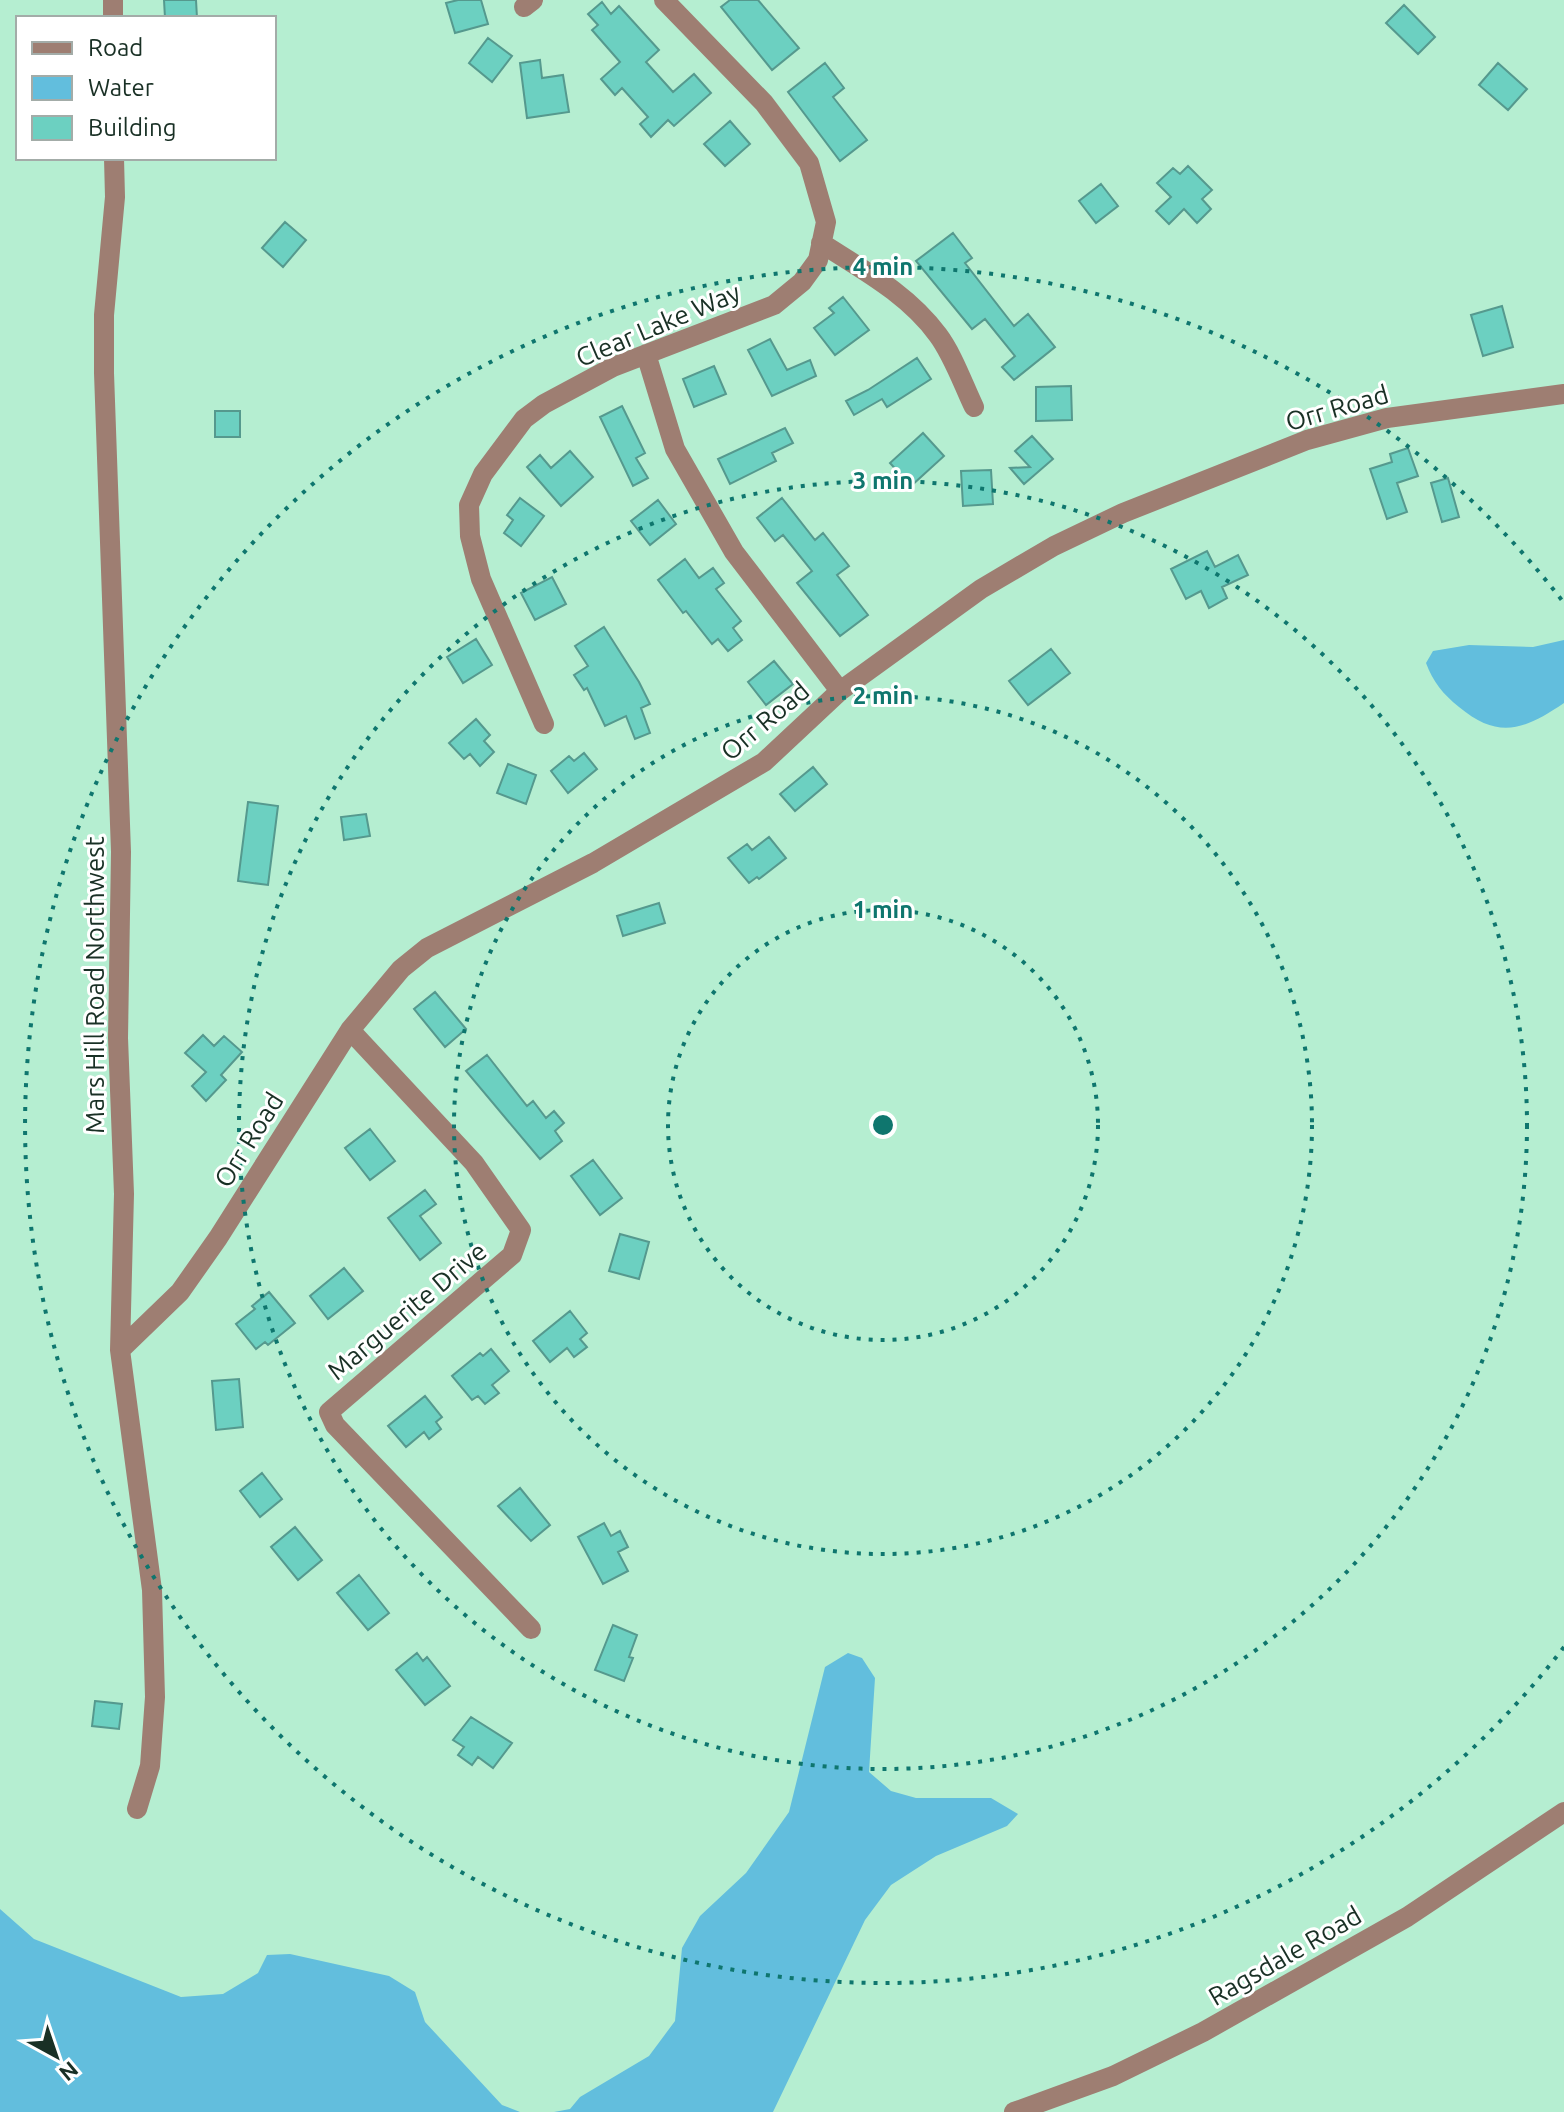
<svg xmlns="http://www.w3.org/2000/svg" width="1564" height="2112" viewBox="0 0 1564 2112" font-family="Ubuntu,sans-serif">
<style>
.water{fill:#62bedd}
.building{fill:#6cd0c1;stroke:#55998e;stroke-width:2}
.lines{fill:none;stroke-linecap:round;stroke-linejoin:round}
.minor{stroke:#9e7e72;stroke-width:20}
.ring{fill:none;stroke:#0f766e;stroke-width:4;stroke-dasharray:4 8}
.labels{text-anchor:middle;stroke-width:6;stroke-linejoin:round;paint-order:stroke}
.street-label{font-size:26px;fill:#193025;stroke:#fff}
.centre{fill:#0f766e;stroke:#fff;stroke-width:4}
.ring-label{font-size:24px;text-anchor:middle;font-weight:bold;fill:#0f766e;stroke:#fff;stroke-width:6;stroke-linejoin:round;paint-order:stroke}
</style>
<rect width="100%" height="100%" fill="#b5eed1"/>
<path class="water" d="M1564 640V703C1524 730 1499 740 1459 707 1443 694 1433 682 1426 663L1433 651 1469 645 1533 647Z
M848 1653 862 1658 875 1678 869 1772 891 1791 916 1798H991L1018 1814 1007 1826 936 1856 891 1885 865 1920 773 2112H554L570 2109 580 2097 649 2056 675 2021 682 1948 700 1916 746 1873 789 1812 825 1667Z
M0 1909 34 1939 181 1997 223 1994 258 1973 267 1955 290 1954 389 1976 415 1992 425 2022 502 2105 520 2112H0Z"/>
<path class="building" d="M164 0H196L197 18H165Z
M458 0H481L488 24 455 33 446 3Z
M730 0H758L799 48 772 70 721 7Z
M602 2 611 14 619 6 659 50 646 62 673 92 694 74 711 93 674 126 668 120 651 137 640 124 648 117 622 88 615 95 601 79 620 62 592 30 598 25 588 14Z
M1404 5 1435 37 1418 54 1386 23Z
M488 38 512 56 492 82 469 63Z
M540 60 542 78 563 75 569 112 527 118 520 63Z
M825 63 844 88 833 97 867 140 840 161 788 92Z
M1498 63 1527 89 1508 110 1479 85Z
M730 121 750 144 725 166 704 144Z
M1188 166 1212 190 1202 199 1211 209 1197 223 1184 209 1169 224 1156 211 1171 197 1157 183 1173 168 1180 174Z
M1101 184 1118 206 1096 223 1079 201Z
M285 222 306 240 283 267 262 248Z
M953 233 972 258 965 263 1014 326 1028 314 1055 347 1014 380 1002 367 1015 356 985 319 972 329 916 261Z
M843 297 869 330 835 355 814 328 834 313 829 308Z
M1502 306 1513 347 1483 356 1471 315Z
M770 339 787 370 810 360 816 376 772 396 748 350Z
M917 358 931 379 887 407 882 399 854 415 846 401 868 390Z
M714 366 726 394 694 407 683 379Z
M1071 386 1072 420 1036 421V387Z
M622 406 645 453 636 458 648 478 633 486 600 417Z
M215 411H240V437H215Z
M785 428 793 443 772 453 776 461 730 484 718 459Z
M923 433 944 456 911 486 890 463Z
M1032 436 1053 459 1024 484 1010 468 1030 467 1015 451Z
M1408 448 1418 476 1397 483 1407 512 1387 519 1370 469 1392 462 1390 454Z
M570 451 593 477 561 506 527 467 540 455 551 468Z
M991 470 993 504 963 506 961 471Z
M1448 478 1459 517 1442 522 1431 483Z
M520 498 544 516 521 546 504 533 513 520 507 515Z
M782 498 815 540 823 533 849 566 837 575 868 615 840 636 797 583 812 571 783 535 775 541 757 518Z
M658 500 676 524 650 545 631 521Z
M1207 551 1215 567 1238 555 1248 575 1222 587 1227 598 1209 608 1201 591 1186 599 1171 569Z
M685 559 699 578 713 568 724 583 716 589 741 621 733 628 742 640 728 651 718 639 712 644 686 611 683 613 658 580Z
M552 577 566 604 535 620 521 593Z
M604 627 639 682 650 704 641 708 650 733 635 739 626 716 605 726 587 688 584 690 574 675 588 666 575 646Z
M476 639 492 665 463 683 447 657Z
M1051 649 1070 673 1028 705 1009 681Z
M774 661 793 684 766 705 748 682Z
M476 719 490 735 484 741 494 752 480 766 470 754 464 759 449 743Z
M584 753 597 769 568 793 551 771 569 756 574 761Z
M508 764 536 775 526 804 497 793Z
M813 767 827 784 795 811 780 794Z
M248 802 278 806 268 885 238 881Z
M366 814 370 836 344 840 341 817Z
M769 837 786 858 759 879 757 877 749 883 728 858 747 844 752 850Z
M659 903 665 923 623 936 617 916Z
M435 992 466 1029 445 1047 414 1009Z
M203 1035 214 1046 224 1036 242 1052 221 1075 226 1080 206 1101 192 1086 206 1072 185 1053Z
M487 1055 527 1106 533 1101 546 1118 554 1111 564 1123 555 1131 562 1141 540 1159 466 1071Z
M370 1129 395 1161 370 1180 345 1148Z
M593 1160 622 1198 600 1215 571 1176Z
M425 1190 436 1204 420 1216 441 1243 420 1260 388 1218Z
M620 1234 649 1242 639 1279 609 1271Z
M344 1268 363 1291 328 1319 310 1296Z
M269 1292 295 1323 268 1345 265 1342 256 1349 236 1324 255 1309 252 1306Z
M570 1311 587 1333 580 1339 587 1347 574 1357 567 1348 550 1362 533 1341Z
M491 1349 509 1371 492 1385 499 1393 485 1404 478 1396 472 1400 452 1376 480 1353 483 1356Z
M239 1379 243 1427 216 1430 212 1381Z
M425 1396 442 1417 436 1422 441 1429 429 1439 424 1432 406 1447 388 1426Z
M262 1473 282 1499 260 1517 240 1491Z
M520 1488 550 1525 531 1541 498 1506Z
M604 1523 611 1536 620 1531 628 1547 618 1552 628 1571 603 1584 578 1537Z
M295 1527 322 1560 298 1580 271 1547Z
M359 1575 389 1613 368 1630 337 1593Z
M613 1625 637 1635 629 1657 633 1658 624 1681 595 1670Z
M417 1653 423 1661 427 1657 450 1686 425 1705 396 1670Z
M95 1701 122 1704 119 1729 92 1726Z
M471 1717 512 1743 493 1768 478 1757 472 1765 458 1755 464 1747 453 1740Z"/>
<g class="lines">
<path class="minor" d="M113 0V18
M524 7 533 0
M114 158 115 197 104 315V373L121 852 118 1038 124 1194 120 1350 152 1590 155 1697 150 1766 137 1809
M821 243C863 270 908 294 938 335 953 355 963 384 974 407
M646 354 675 449 734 552 840 691
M544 724 481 579 470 536 469 505 483 474 524 419 544 404 613 367 774 305 802 282 818 260 826 222 809 163 764 103 664 0
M350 1030 474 1163 521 1230 512 1255 329 1412 335 1425 531 1629
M120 1350 180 1292 218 1238 350 1030 401 969 427 948 593 863 764 762 840 691 981 589 1054 546 1123 513 1307 440 1387 418 1564 394
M1014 2112 1113 2076 1203 2032 1407 1917 1564 1812"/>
</g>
<g class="ring">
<circle cx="883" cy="1125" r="215"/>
<circle cx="883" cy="1125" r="429"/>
<circle cx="883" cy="1125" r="644"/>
<path d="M1564 1647A858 858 0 1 1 1564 603"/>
</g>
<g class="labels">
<g class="street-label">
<text transform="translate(658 325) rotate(-23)" y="9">Clear Lake Way</text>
<text transform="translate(1337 408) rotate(-16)" y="9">Orr Road</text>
<text transform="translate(765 721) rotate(-40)" y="9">Orr Road</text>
<text transform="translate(95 985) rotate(-90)" y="9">Mars Hill Road Northwest</text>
<text transform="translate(249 1140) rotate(-58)" y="9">Orr Road</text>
<text transform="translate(407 1311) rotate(-40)" y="9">Marguerite Drive</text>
<text transform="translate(1285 1956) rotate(-30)" y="9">Ragsdale Road</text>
</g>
</g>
<circle cx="883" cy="1125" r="12" class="centre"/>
<g class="ring-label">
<text x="883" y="275">4 min</text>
<text x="883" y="489">3 min</text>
<text x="883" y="704">2 min</text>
<text x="883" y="918">1 min</text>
</g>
<rect x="16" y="16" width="260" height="144" fill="#ffffff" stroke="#a3aca8" stroke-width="2"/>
<rect x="32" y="42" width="40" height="12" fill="#9e7e72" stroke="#a3aca8" stroke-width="2"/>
<text x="88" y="56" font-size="24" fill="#193025">Road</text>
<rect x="32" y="76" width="40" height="24" fill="#62bedd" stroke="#a3aca8" stroke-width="2"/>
<text x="88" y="96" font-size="24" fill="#193025">Water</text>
<rect x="32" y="116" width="40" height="24" fill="#6cd0c1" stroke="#a3aca8" stroke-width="2"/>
<text x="88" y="136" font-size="24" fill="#193025">Building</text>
<g transform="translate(56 2056) rotate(140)" stroke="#ffffff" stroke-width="6" paint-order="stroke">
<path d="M0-6L14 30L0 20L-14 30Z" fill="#193025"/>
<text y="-12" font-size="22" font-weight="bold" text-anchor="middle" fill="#193025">N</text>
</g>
</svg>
